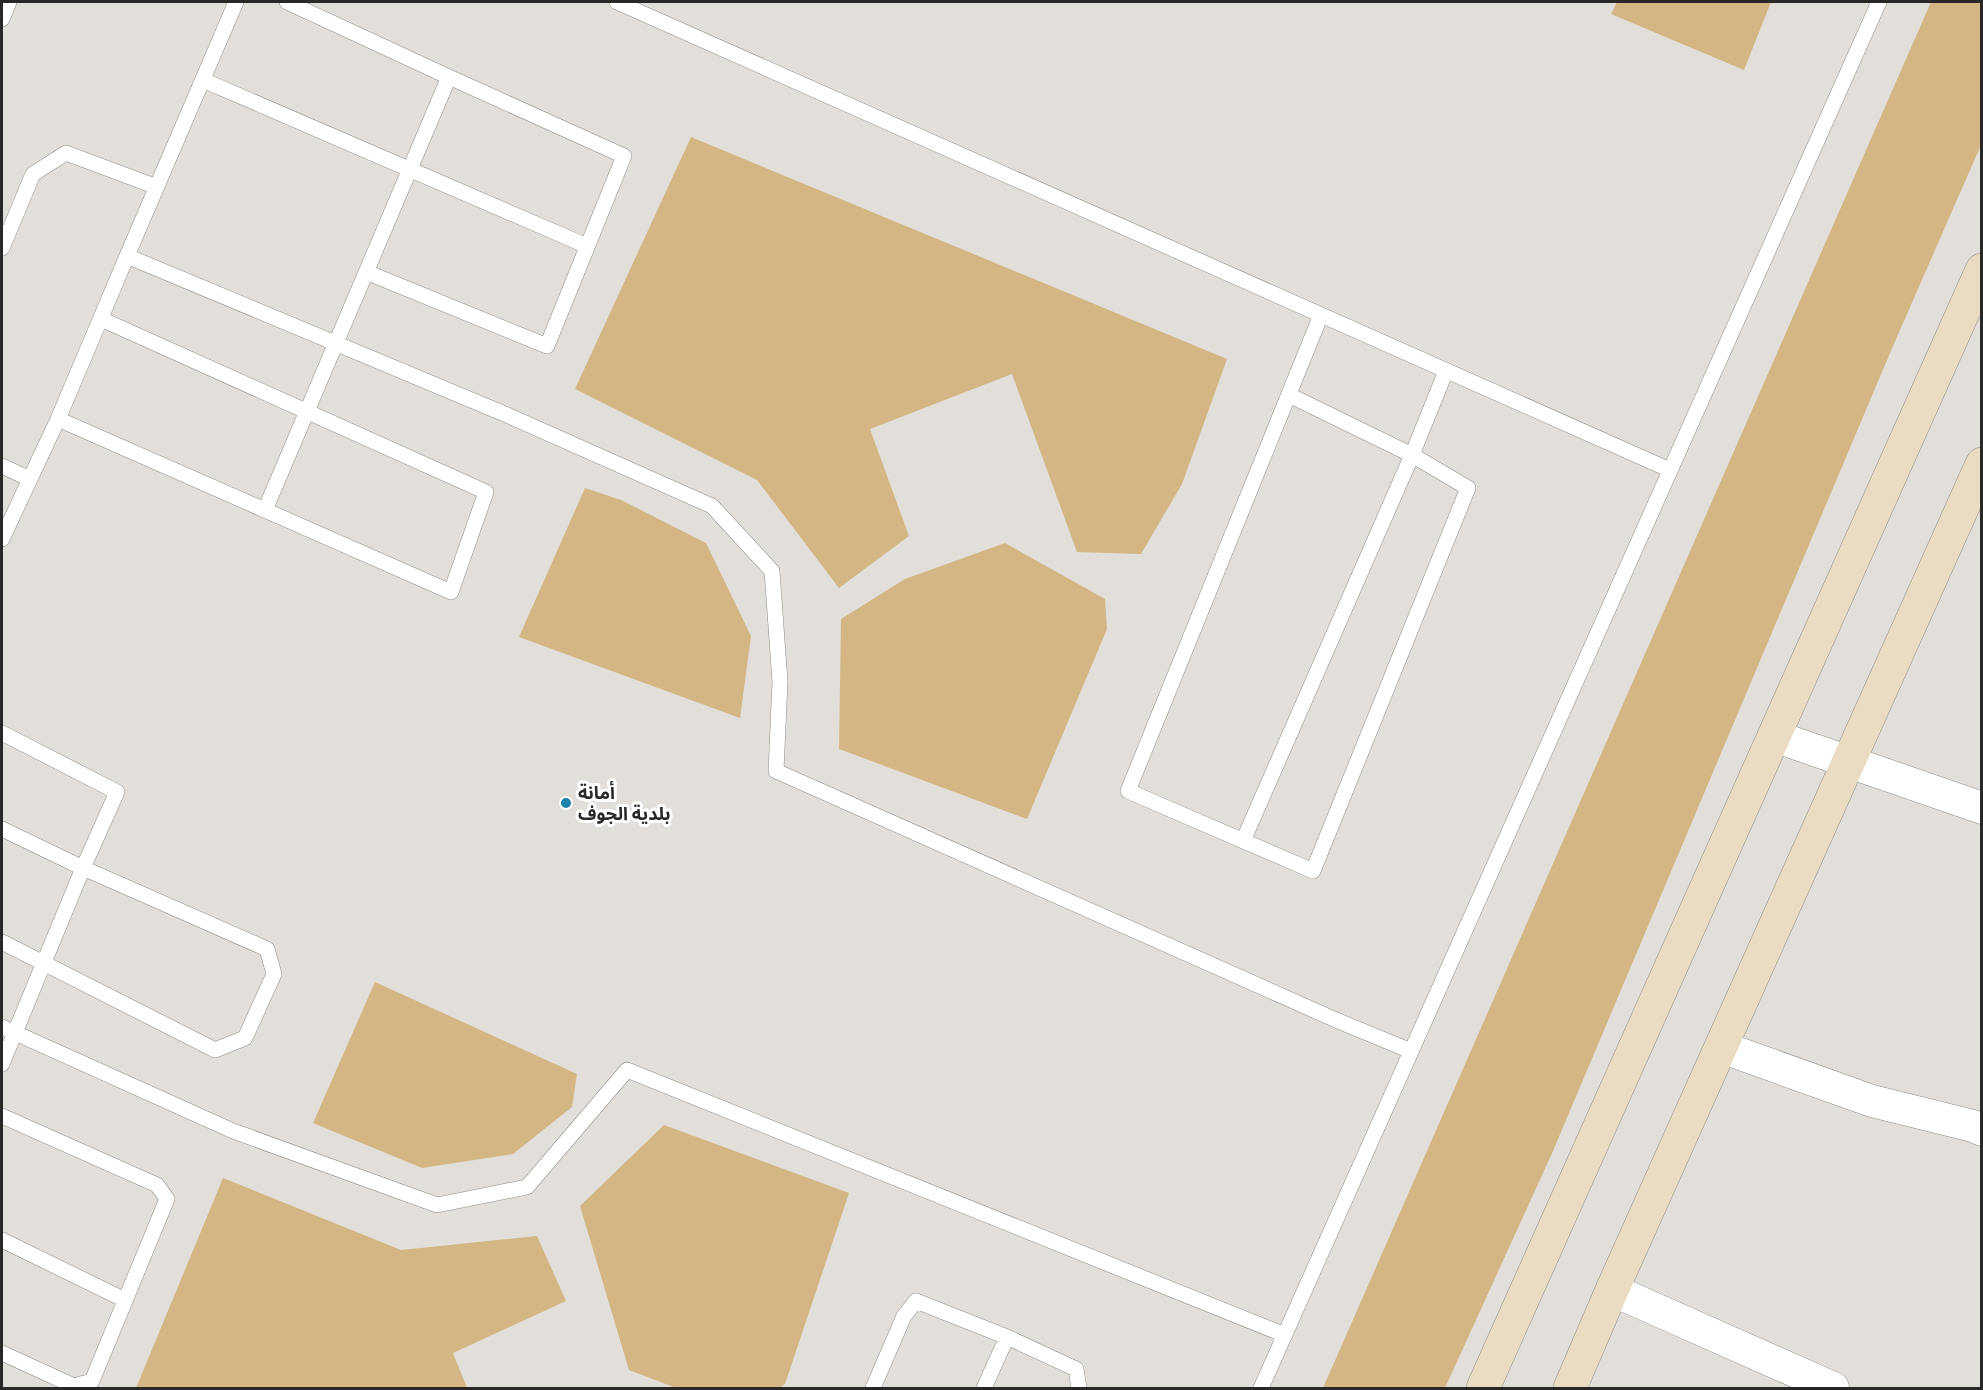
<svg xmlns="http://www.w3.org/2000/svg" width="1983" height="1390" viewBox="0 0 1983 1390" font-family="'Source Serif 4','Noto Sans Arabic',serif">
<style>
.green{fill:#d3b684}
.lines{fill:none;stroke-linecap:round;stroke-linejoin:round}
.lane-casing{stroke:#8e8c87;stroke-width:16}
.street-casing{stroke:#8e8c87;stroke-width:33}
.secondary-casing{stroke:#8e8c87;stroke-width:34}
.lane{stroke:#fff;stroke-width:15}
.street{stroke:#fff;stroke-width:32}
.secondary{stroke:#e9dcc2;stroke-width:33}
.poi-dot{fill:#1c84ad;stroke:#fff;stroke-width:2}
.labels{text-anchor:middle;stroke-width:6;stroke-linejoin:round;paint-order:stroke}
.poi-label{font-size:18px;font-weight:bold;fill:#292826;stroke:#fff;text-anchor:start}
</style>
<rect width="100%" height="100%" fill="#e2dfda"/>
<path class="green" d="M1617 2H1771L1744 70 1611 14Z
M1931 2H1981V145L1893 346 1553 1151 1445 1388H1323Z
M691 137 1227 359 1182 484 1141 554 1077 552 1012 374 870 429 909 536 839 588 757 480 575 389Z
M585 488 621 500 706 543 751 636 740 718 519 637Z
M1005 543 1105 599 1107 629 1027 819 839 749 841 619 905 579Z
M375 982 577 1074 572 1107 513 1154 422 1168 313 1123Z
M664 1125 849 1193 785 1384 779 1388H676L629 1370 580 1206Z
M223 1178 401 1250 537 1236 566 1301 453 1353 467 1388H136Z"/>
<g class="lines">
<defs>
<path id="lane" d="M236 2 127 256 507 415 712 506 772 571 780 682 776 771 1336 1020 1411 1051
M287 2 449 77
M617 2 1670 470
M2 19 9 2
M203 80 587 246
M2 248 33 174 66 153 157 187
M1321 315 1128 791 1313 871 1468 488 1412 455 1446 371
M101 319 486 492 451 592 58 419 127 256
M2 466 30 479
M265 510 449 77 624 156 547 346 366 272
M2 539 58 419
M2 733 117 792 83 868 267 949 274 974 245 1038 215 1050 2 942
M2 829 83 868 2 1064
M1243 841 1412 455 1289 395
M2 1027 233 1131 437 1205 527 1187 627 1070 1285 1335
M2 1116 157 1185 167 1199 92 1381 74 1386 2 1353
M2 1240 125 1300
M873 1388 904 1316 916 1301 1007 1337
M984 1388 1007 1337 1076 1369 1079 1388
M1261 1388 1879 2"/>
<path id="street" d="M1774 736 1982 808
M1721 1047 1872 1101 1973 1126 1982 1130
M1612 1290 1833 1388"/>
<path id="secondary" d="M1483 1388 1982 270
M1570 1388 1612 1290 1982 464"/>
</defs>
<use href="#lane" class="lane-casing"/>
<use href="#street" class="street-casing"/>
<use href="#secondary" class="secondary-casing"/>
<use href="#lane" class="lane"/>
<use href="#street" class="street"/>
<use href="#secondary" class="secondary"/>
</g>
<circle class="poi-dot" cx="566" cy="803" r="6"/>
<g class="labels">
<g class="poi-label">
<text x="578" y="799">أمانة<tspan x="578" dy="21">بلدية الجوف</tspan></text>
</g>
</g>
<rect width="1983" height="1390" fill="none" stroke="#292826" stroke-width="6"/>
</svg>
